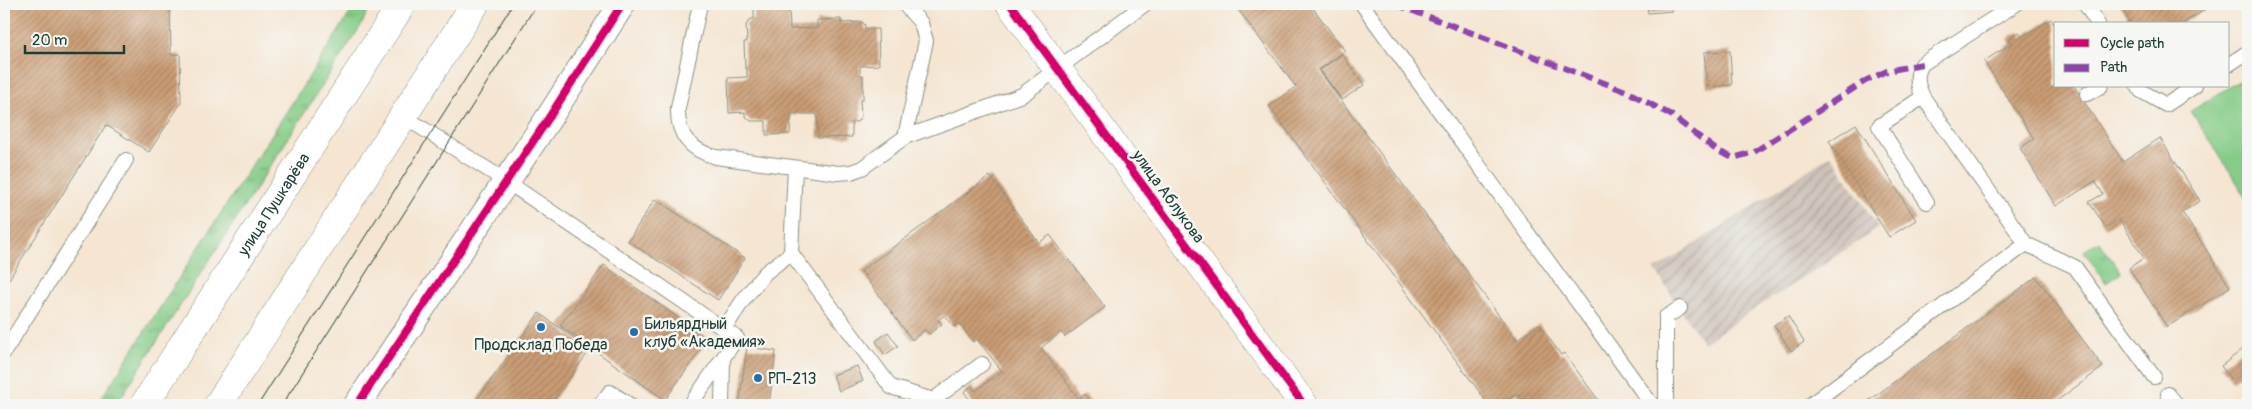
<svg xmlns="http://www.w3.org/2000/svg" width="2252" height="409" viewBox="0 0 2252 409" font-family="Pangolin,sans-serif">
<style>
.industrial{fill:url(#industrial-furrows)}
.grass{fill:url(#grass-tufts);stroke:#52845e}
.park{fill:#85cc87;stroke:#52845e}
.building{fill:url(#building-hatch)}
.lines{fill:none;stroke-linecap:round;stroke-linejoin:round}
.lane-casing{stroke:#8a9182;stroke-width:16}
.street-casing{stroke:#8a9182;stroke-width:28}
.secondary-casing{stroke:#8a9182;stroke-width:29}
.primary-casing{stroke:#8a9182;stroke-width:29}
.lane{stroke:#fff;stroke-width:14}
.street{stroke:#fff;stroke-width:26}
.secondary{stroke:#fff;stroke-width:28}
.primary{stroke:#fff;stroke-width:28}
.tram{stroke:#1f3d34;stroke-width:1}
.quiet{stroke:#8e44ad;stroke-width:6;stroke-dasharray:12 6;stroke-linecap:butt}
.cycleway-casing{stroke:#f6f6f2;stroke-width:11}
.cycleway{stroke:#d6006c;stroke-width:8}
.poi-dot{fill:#1f6fb2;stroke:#f6f6f2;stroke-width:2}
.labels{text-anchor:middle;stroke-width:5;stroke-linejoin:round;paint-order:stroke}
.street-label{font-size:16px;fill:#1f3d34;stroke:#f6f6f2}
.poi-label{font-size:16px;fill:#1f3d34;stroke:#f6f6f2;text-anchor:start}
</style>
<defs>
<pattern id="industrial-furrows" width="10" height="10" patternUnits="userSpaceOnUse" patternTransform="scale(1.25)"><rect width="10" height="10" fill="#cdc2b9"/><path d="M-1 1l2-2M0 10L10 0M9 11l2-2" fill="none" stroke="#a69f97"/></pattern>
<pattern id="grass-tufts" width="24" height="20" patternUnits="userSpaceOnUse" patternTransform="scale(1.25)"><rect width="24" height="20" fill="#85cc87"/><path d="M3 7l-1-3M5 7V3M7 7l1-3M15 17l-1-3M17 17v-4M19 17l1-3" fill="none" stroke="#6ca76f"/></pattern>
<pattern id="building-hatch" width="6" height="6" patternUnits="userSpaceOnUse" patternTransform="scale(1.25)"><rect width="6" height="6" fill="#ca9c74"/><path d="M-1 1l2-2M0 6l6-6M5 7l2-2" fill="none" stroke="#a38060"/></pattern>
</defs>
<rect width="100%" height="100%" fill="#f6f6f2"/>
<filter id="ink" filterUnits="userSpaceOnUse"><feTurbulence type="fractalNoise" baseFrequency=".02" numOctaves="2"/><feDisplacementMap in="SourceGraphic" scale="10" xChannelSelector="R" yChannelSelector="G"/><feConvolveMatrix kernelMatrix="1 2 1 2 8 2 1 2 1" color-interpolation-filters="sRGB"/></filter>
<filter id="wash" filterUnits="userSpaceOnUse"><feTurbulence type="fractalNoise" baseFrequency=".0096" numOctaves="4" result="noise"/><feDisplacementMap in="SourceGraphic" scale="20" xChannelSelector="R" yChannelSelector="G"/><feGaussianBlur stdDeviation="1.12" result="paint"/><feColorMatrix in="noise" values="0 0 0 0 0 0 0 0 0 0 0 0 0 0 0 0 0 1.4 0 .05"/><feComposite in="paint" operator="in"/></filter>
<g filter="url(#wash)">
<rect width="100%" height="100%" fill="#f5e5d1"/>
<path class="industrial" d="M1831 155 1879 228 1703 343 1655 270Z"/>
<path class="grass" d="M356 4H370L362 24 116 405H97Z
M2099 241 2121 273 2106 283 2084 251Z"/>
<path class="park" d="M2248 75V200L2191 111Z"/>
<g id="blocks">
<path class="building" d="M4 4H170L171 55 180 54 181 103 149 152 106 125 4 287Z
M789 4 790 29 817 28V20L841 19V23L862 22 865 25V29H878L879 65 860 66V75H863V100H860L861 117 857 122H852V137L818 138 817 114H791L790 134 766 135V121H751L745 116V112L729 113 728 78 747 77V68H745L744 42H747L746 25 751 19H754V5Z
M1234 4H1310L1345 51 1319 70 1517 340 1539 324 1561 355 1564 353 1602 405H1526L1517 393 1500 405H1489L1269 106 1296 87Z
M1647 4H1671L1672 11 1648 13Z
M2119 4H2214L2182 24H2131Z
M2051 19 2056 26V86H2074L2123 162 2160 138 2200 201 2182 212 2230 287 2167 327 2129 268 2144 258 2119 219 2106 228 2089 202 2103 194 2095 181 2056 206 2020 148 2034 139 1984 61 2011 44 2008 39 2013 35 2019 32 2022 37Z
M1730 51 1732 85 1707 87 1704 52Z
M1342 54 1364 85 1342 100 1320 70Z
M1856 124 1916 220 1889 237 1829 141Z
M990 176 1039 243 1050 235 1105 307 1065 337 1061 332 1041 348 1079 399 1085 394 1094 405H974L964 392 972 386 975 391 1002 371 977 339 973 342 959 323 954 327 945 315 938 320 942 324 929 334 925 330 912 340 861 271Z
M655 199 745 258 718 300 628 241Z
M604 265 708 339 665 400 560 326Z
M2036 277 2103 367 2051 405H1863Z
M539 313 590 350 561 390 550 405H473Z
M1788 316 1804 342 1791 351 1774 325Z
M888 332 898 346 885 355 876 341Z
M2247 346 2248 370 2232 381 2221 366Z
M747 347 776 351 769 405H739Z
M857 366 863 381 839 391 833 375Z"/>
</g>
</g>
<g filter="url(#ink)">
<use href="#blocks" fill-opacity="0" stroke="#8a9182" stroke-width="1"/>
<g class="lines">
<defs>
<path id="lane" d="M700 4 678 108C677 135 689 150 716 157L838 173 851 172 862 168 905 137 1022 95 1145 4
M904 4 921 23 926 41 905 137
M1362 4 1652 405
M2085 4 2098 24
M2228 65 2248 52
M2138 86 2141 91 2166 105 2195 86
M2087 94 2101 86
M1923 97 1879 126 1927 202
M403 116 506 181 737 338 690 405
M795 168 791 253 891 387 933 400 937 405
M2026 244 2075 267 2154 377
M724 329 744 299 765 273 791 253
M4 352 126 160
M2168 394 2177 405
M933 400 982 364
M600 405 610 392 630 405
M722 405 723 359
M1666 405V317L1680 308
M1810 405 2026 244 1923 97C1917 84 1915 76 1922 64L2016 4"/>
<path id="street" d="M357 405 550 116 622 4"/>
<path id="secondary" d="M1010 4 1304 405"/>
<g id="primary">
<path id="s1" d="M144 405 402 4"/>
<path d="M218 405 475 4"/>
</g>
</defs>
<use href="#lane" class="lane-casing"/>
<use href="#street" class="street-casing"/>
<use href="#secondary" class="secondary-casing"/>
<use href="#primary" class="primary-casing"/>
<use href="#lane" class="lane"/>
<use href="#street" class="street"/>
<use href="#secondary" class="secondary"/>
<use href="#primary" class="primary"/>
<path class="tram" d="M258 405 513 4
M282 405 537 4"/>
<path class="quiet" d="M1395 4 1628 92 1671 115 1716 150 1733 158 1754 152 1867 80 1887 71 1922 64"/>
<defs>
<path id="cycleway" d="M1010 4 1304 405
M357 405 550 116 622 4"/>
</defs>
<use href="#cycleway" class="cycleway-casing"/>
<use href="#cycleway" class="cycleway"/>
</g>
</g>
<g class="poi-dot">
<circle cx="541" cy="327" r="5"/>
<circle cx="634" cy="332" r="5"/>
<circle cx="758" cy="378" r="5"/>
</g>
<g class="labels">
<g class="street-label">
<text transform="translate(1169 196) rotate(54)" y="6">улица Аблукова</text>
<text dy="6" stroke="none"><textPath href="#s1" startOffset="239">улица Пушкарёва</textPath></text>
</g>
<g class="poi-label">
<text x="644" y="329">Бильярдный<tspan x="644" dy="18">клуб «Академия»</tspan></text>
<text x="541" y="350" text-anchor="middle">Продсклад Победа</text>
<text x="768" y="384">РП-213</text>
</g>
</g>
<rect width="2252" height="409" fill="none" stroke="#f6f6f2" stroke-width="20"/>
<rect x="2054" y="22" width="175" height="65" fill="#f6f6f2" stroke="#a0aca6"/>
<rect x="2064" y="39" width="25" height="8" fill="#d6006c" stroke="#a0aca6"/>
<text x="2100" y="48" font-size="15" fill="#1f3d34">Cycle path</text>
<rect x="2064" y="64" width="25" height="8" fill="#8e44ad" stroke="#a0aca6"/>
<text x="2100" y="72" font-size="15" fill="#1f3d34">Path</text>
<path d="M25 45v8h99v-8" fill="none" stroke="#1f3d34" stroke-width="2.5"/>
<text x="32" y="45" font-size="15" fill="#1f3d34" stroke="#f6f6f2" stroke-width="4" paint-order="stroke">20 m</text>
</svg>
